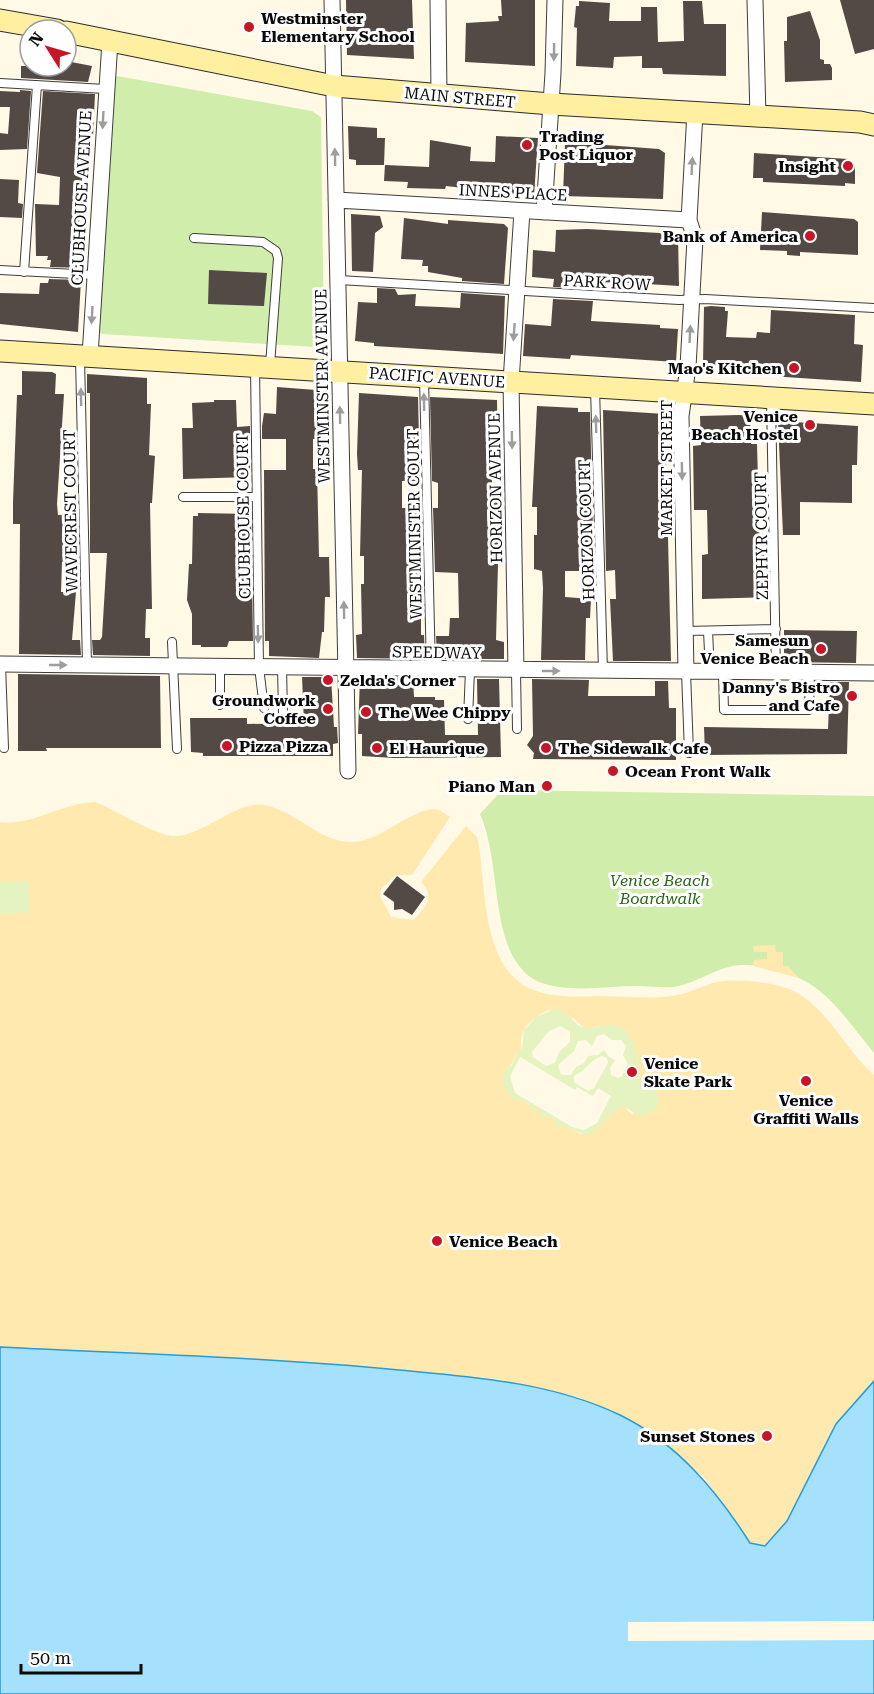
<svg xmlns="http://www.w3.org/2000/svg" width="874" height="1694" viewBox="0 0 874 1694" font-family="'Roboto Serif',serif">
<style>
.green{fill:#d1edac}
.sand{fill:#ffe9ae;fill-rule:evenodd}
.pitch{fill:#e4f3bf;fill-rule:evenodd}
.water{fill:#a5e0fd;stroke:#249bdb;stroke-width:1.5}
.pier{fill:#fff9e6}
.building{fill:#534a45}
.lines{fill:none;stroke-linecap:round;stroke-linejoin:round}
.lane-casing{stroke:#3d3d3d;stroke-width:10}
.street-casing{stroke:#3d3d3d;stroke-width:17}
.secondary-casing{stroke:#2c2c2c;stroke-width:23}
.lane{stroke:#fff;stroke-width:8}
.street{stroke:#fff;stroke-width:15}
.secondary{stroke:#fff0a1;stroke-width:21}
.oneway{fill:#9d9d9d}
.poi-dot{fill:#c61526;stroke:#fff;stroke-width:2}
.labels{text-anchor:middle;stroke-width:6;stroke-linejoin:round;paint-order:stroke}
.poi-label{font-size:16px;font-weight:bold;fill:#0a0a0a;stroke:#fff;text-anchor:start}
.street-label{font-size:16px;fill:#0a0a0a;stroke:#fff}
.park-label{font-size:16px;font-style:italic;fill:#2a6615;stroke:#fff}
</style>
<rect width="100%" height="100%" fill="#fff9e6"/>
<path class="green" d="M117 76 312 111 321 117 324 342 315 347 102 334 99 331 113 80Z
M502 790 874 796V1053C852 1027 832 994 801 979 786 972 760 964 743 965 719 965 698 983 674 987 662 988 649 986 637 986 607 986 571 993 542 983 533 980 525 974 520 967 491 932 500 858 480 814Z"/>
<path class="sand" d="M95 802C116 810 156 836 174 836 205 836 235 801 263 805 297 810 319 844 355 842 381 841 417 804 439 810 442 811 447 815 450 817L412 875H396L381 889 380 896 391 917 413 920C425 909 436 895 421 882L466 826 477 837 479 845C485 888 483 962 525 986 546 998 574 997 597 996 623 996 653 1000 678 995 692 992 704 985 717 982 734 978 772 982 789 989 827 1005 844 1049 874 1075V1381L836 1424 787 1521 765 1546 751 1543 703 1476 579 1397 497 1379 333 1364 0 1347V822C34 826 60 803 95 802ZM549 1010 573 1018 585 1029C593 1029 598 1025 605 1025 636 1024 638 1057 639 1080 655 1083 664 1095 654 1111L631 1114 624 1106 612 1111 604 1120 581 1134 564 1125 559 1127 555 1120 536 1107 530 1109 528 1103 520 1101 503 1081 518 1051H522C517 1030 531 1018 549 1010Z
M775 945 776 952H783V966H788L799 978 753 966 754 960 767 959V952H754L753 946Z"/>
<path class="pitch" d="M29 881 30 912 0 914V882Z
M554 1009C572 1012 572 1025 585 1028 592 1030 596 1026 603 1025 636 1021 638 1057 639 1080 657 1082 663 1096 654 1111L638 1116 624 1106C606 1111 603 1131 586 1135L564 1126 558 1127 555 1120 549 1116 542 1118 539 1110 530 1109 528 1103C514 1101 501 1092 503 1074L512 1065 518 1051H522L524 1030 536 1017ZM561 1026 570 1032V1042L559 1052 555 1063 546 1066 533 1057 532 1052 549 1031ZM604 1034 612 1040H621L626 1046 623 1055 628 1064 622 1076 618 1078 611 1075 610 1068 615 1060 609 1057 604 1050 598 1055 588 1056 584 1063 576 1067 571 1075H561L558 1065 574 1051 578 1041 586 1040 592 1046 597 1036ZM602 1056 607 1058 608 1063 594 1088 588 1091 574 1082V1076C586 1071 589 1060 602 1056ZM520 1057 575 1090 577 1087 593 1096 598 1088 611 1096 597 1123 584 1130 572 1127 515 1093 510 1076Z"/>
<path class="water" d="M0 1347C133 1354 266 1357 399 1370 474 1377 551 1382 620 1415 677 1443 717 1491 750 1543L765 1546 787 1521 836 1424 874 1381V1694H0Z"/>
<path class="pier" d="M874 1621V1640L628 1641V1622Z"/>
<path class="building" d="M346 0H412L414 59 347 55Z
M501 0H535V66L465 62 466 23 499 21 498 16H502Z
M840 0H874V49L855 54Z
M579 1 610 3 609 21H641V7H657L658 42 684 41 683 1H702L704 24H726V76L663 74 662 68H642V56L614 57 613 68 576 66 577 28 574 27 576 6H579Z
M810 11 820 40V59L824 60V64H830L832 68V80L785 82 784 41H787V17Z
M66 61 92 66 88 82 21 78V66H66Z
M20 90 31 91 27 149 0 150V133L8 134 10 107H0V91L20 92Z
M43 91 95 94 93 136H90L86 178H82L79 224H86L82 268 50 267 51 260H47L48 256H36L35 204 59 205 60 177 37 173Z
M348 126 377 128V138H385L384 165H356V160L349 159Z
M496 136 538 138 534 196 446 186 445 189 407 188 408 182 384 181 385 165 429 167 430 140 471 147 470 161 495 162Z
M565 142 659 149 665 153 663 199 563 196Z
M754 153 848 159 855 167V184L845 183V186L763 182V178H753Z
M0 179 19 180 18 203 23 204 22 218 0 217Z
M762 212 854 219 858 222V255L800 252V256L787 255V251L760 250Z
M351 214 380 216 383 227 375 233 373 272 352 271Z
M404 218 448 224V220L504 224 508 228 504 284 462 281V278L428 272V266H422L423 260 401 259Z
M587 229 678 234 679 286 615 282 594 283V289L553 287 554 279 532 277 533 250 555 252 556 230Z
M209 270 267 273 264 306 208 304Z
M49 279 81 280 78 332 0 324V293L39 294 40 283H48Z
M377 288 395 289 398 295 416 294 415 306 441 307 460 308 461 293 505 296 503 354 374 346V343L355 341 358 302 377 303Z
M553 299 593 301 591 321 660 325V328L678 329 676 362 571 355 570 359 523 356 525 324 551 326Z
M711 306 725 307V311H728L726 337 756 338 757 332 770 333 771 310 855 315 854 344 863 345 861 382 722 373V367L703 364 704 307Z
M22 371 52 372 56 374 55 394H64L57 504 58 515 78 514V553H72V562H62L61 592H76L72 640H80L81 655 19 654 20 524H13V502L17 395H22Z
M87 374 147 378V404H151L149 455 155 456 152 503H150L152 609H146L145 638H150V656L93 655 92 640H100L102 637 107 553H90V393H87Z
M277 387 316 390V439H313V469H317L319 557H329L330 597H325L324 632H322L319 658 269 656V641H265L264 470H286V439H262V426L264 413 276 414Z
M359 393 418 397 420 481H402V508H421L423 607H421V635H424L425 659 357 658 356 635 362 634 361 584H364V556H360L362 470H358L357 454Z
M430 397 497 400 498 463H492V487H500L496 640 504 642V659H437L436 636H449L450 618H459L458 573 435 572 433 508H438V483L432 481Z
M214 400H236L237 427 250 426V477L183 479 182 428H193L192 403 214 402Z
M537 406 578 408V412H590L594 571H565V597L591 599 590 618H586L585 660H541L543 588 542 571 534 569V535H537V507H532Z
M603 410 665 414 671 661H613L610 599H616L615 570 606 571Z
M739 415 750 416 751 444H757L760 553H768L769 597 702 599V555L708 554 707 510H694L693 446 701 445 700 416Z
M778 421 858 426 857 465H852V503L800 502V535H783Z
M198 513 251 514 253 641H229L227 647H201V645H192V614L187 600 189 564H192L193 516H198Z
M784 630 857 631 856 663 784 662Z
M18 674 160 676 161 748H46L47 751H18Z
M302 677H331L334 727H337L338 743 333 744V756H203V753L191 752 190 718H247V724L304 723Z
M360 677 413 678 414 697H435V700H444L445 735H478L477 679H499L501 757 394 758 362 756V734H358Z
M532 679 589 680 588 696H655V681H668L669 708H676V760L533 759 534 753 527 745 533 736Z
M830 682H849L847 754 705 755 704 727 828 729Z
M397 876 425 897 412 915 402 909 394 910V902L383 894Z"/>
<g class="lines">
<defs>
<path id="lane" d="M0 83 105 89
M194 238 263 242 276 251 278 258 270 365
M0 270 94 275
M24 272 37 85
M339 280 679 300 705 299 874 308
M80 358 87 665
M255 367 259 667 264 708
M424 378 431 670
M595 388 603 671
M771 398 776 673
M183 497H256
M685 631 776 629
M708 631 710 672
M172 642 177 749
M1 664 4 748
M282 667 283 714
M516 671 517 729
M686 672 689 753
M723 673 724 710H809L810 673
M220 705V667
M468 719 470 670"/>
<path id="street" d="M332 0 348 771
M438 0 439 96
M755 0 758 117
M336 200 689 220
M544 212 553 73 555 0
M90 356 110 41
M0 664 874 673
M516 671 511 382 522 211
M686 672 681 416 688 367 695 239 689 220 695 112"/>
<path id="secondary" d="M0 20 57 30
M66 32 334 86 551 104 860 122 874 125
M0 351 874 404"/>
</defs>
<use href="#lane" class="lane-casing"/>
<use href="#street" class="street-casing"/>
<use href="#secondary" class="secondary-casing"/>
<use href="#lane" class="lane"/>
<use href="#street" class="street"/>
<use href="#secondary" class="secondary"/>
</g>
<defs><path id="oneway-solid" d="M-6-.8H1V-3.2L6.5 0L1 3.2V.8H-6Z" transform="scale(1.5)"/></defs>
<g class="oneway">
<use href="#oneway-solid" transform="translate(554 52) rotate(91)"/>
<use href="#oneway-solid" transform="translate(103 120) rotate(93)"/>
<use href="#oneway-solid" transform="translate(335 157) rotate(-91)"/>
<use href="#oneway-solid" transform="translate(692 166) rotate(-87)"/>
<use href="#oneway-solid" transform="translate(92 315) rotate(93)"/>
<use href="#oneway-solid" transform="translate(514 332) rotate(94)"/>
<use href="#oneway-solid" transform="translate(690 334) rotate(-87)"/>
<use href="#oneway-solid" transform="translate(81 397) rotate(-91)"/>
<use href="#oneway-solid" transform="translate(424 402) rotate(-91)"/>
<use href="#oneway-solid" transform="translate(340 415) rotate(-91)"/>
<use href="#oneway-solid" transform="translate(596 424) rotate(-92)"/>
<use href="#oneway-solid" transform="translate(512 440) rotate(89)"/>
<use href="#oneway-solid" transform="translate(682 471) rotate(89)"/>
<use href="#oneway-solid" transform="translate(344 610) rotate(-91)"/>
<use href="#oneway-solid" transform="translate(258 634) rotate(89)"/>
<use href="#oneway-solid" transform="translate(58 665)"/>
<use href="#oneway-solid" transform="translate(551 671)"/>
</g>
<g class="poi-dot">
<circle cx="249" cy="27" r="6"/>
<circle cx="527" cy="145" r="6"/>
<circle cx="848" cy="166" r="6"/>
<circle cx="810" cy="236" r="6"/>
<circle cx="794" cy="368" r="6"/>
<circle cx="810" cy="425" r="6"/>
<circle cx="821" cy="649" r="6"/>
<circle cx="328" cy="680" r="6"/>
<circle cx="852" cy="696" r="6"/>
<circle cx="328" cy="709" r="6"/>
<circle cx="366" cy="712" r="6"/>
<circle cx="227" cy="746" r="6"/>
<circle cx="377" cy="748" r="6"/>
<circle cx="546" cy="748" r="6"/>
<circle cx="613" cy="771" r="6"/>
<circle cx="547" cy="786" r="6"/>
<circle cx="632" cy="1072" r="6"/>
<circle cx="806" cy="1081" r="6"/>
<circle cx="437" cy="1241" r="6"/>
<circle cx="767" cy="1436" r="6"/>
</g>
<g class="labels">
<g class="poi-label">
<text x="261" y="24">Westminster<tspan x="261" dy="18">Elementary School</tspan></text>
<text x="539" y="142">Trading<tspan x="539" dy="18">Post Liquor</tspan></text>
<text x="836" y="172" text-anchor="end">Insight</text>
<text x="798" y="242" text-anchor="end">Bank of America</text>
<text x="782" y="374" text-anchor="end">Mao's Kitchen</text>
<text x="798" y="422" text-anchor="end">Venice<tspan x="798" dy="18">Beach Hostel</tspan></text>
<text x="809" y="646" text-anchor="end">Samesun<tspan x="809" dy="18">Venice Beach</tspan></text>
<text x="340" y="686">Zelda's Corner</text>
<text x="840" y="693" text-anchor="end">Danny's Bistro<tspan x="840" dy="18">and Cafe</tspan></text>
<text x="316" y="706" text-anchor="end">Groundwork<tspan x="316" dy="18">Coffee</tspan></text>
<text x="378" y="718">The Wee Chippy</text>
<text x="239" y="752">Pizza Pizza</text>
<text x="389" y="754">El Haurique</text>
<text x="558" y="754">The Sidewalk Cafe</text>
<text x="625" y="777">Ocean Front Walk</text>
<text x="535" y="792" text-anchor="end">Piano Man</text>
<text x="644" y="1069">Venice<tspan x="644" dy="18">Skate Park</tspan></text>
<text x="806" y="1106" text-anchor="middle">Venice<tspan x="806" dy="18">Graffiti Walls</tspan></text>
<text x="449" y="1247">Venice Beach</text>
<text x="755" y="1442" text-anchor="end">Sunset Stones</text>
</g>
<g class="street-label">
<text transform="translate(460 97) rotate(5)" y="6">MAIN STREET</text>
<text transform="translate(513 192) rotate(3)" y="6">INNES PLACE</text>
<text transform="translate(81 198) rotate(-87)" y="6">CLUBHOUSE AVENUE</text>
<text transform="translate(607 282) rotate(3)" y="6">PARK ROW</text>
<text transform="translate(437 377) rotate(4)" y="6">PACIFIC AVENUE</text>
<text transform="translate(322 386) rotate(-91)" y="6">WESTMINSTER AVENUE</text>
<text transform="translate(666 468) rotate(-90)" y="6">MARKET STREET</text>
<text transform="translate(495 488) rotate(-91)" y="6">HORIZON AVENUE</text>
<text transform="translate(70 511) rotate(-91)" y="6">WAVECREST COURT</text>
<text transform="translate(243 516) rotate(-91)" y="6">CLUBHOUSE COURT</text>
<text transform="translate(414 524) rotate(-91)" y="6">WESTMINISTER COURT</text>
<text transform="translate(586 530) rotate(-92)" y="6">HORIZON COURT</text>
<text transform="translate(761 536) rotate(-91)" y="6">ZEPHYR COURT</text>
<text transform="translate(437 652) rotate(1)" y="6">SPEEDWAY</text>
</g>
<g class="park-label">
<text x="660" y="886">Venice Beach<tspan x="660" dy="18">Boardwalk</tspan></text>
</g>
</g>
<g transform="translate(48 48) rotate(307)"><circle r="28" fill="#ffffff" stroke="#9d9d9d" stroke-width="1.5"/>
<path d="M0-4.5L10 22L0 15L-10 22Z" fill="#c61526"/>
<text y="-9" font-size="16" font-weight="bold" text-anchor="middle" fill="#0a0a0a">N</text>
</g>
<path d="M21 1664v9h120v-9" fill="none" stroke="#0a0a0a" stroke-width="3"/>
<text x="30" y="1664" font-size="18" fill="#0a0a0a" stroke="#ffffff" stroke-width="4.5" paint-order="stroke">50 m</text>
</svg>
